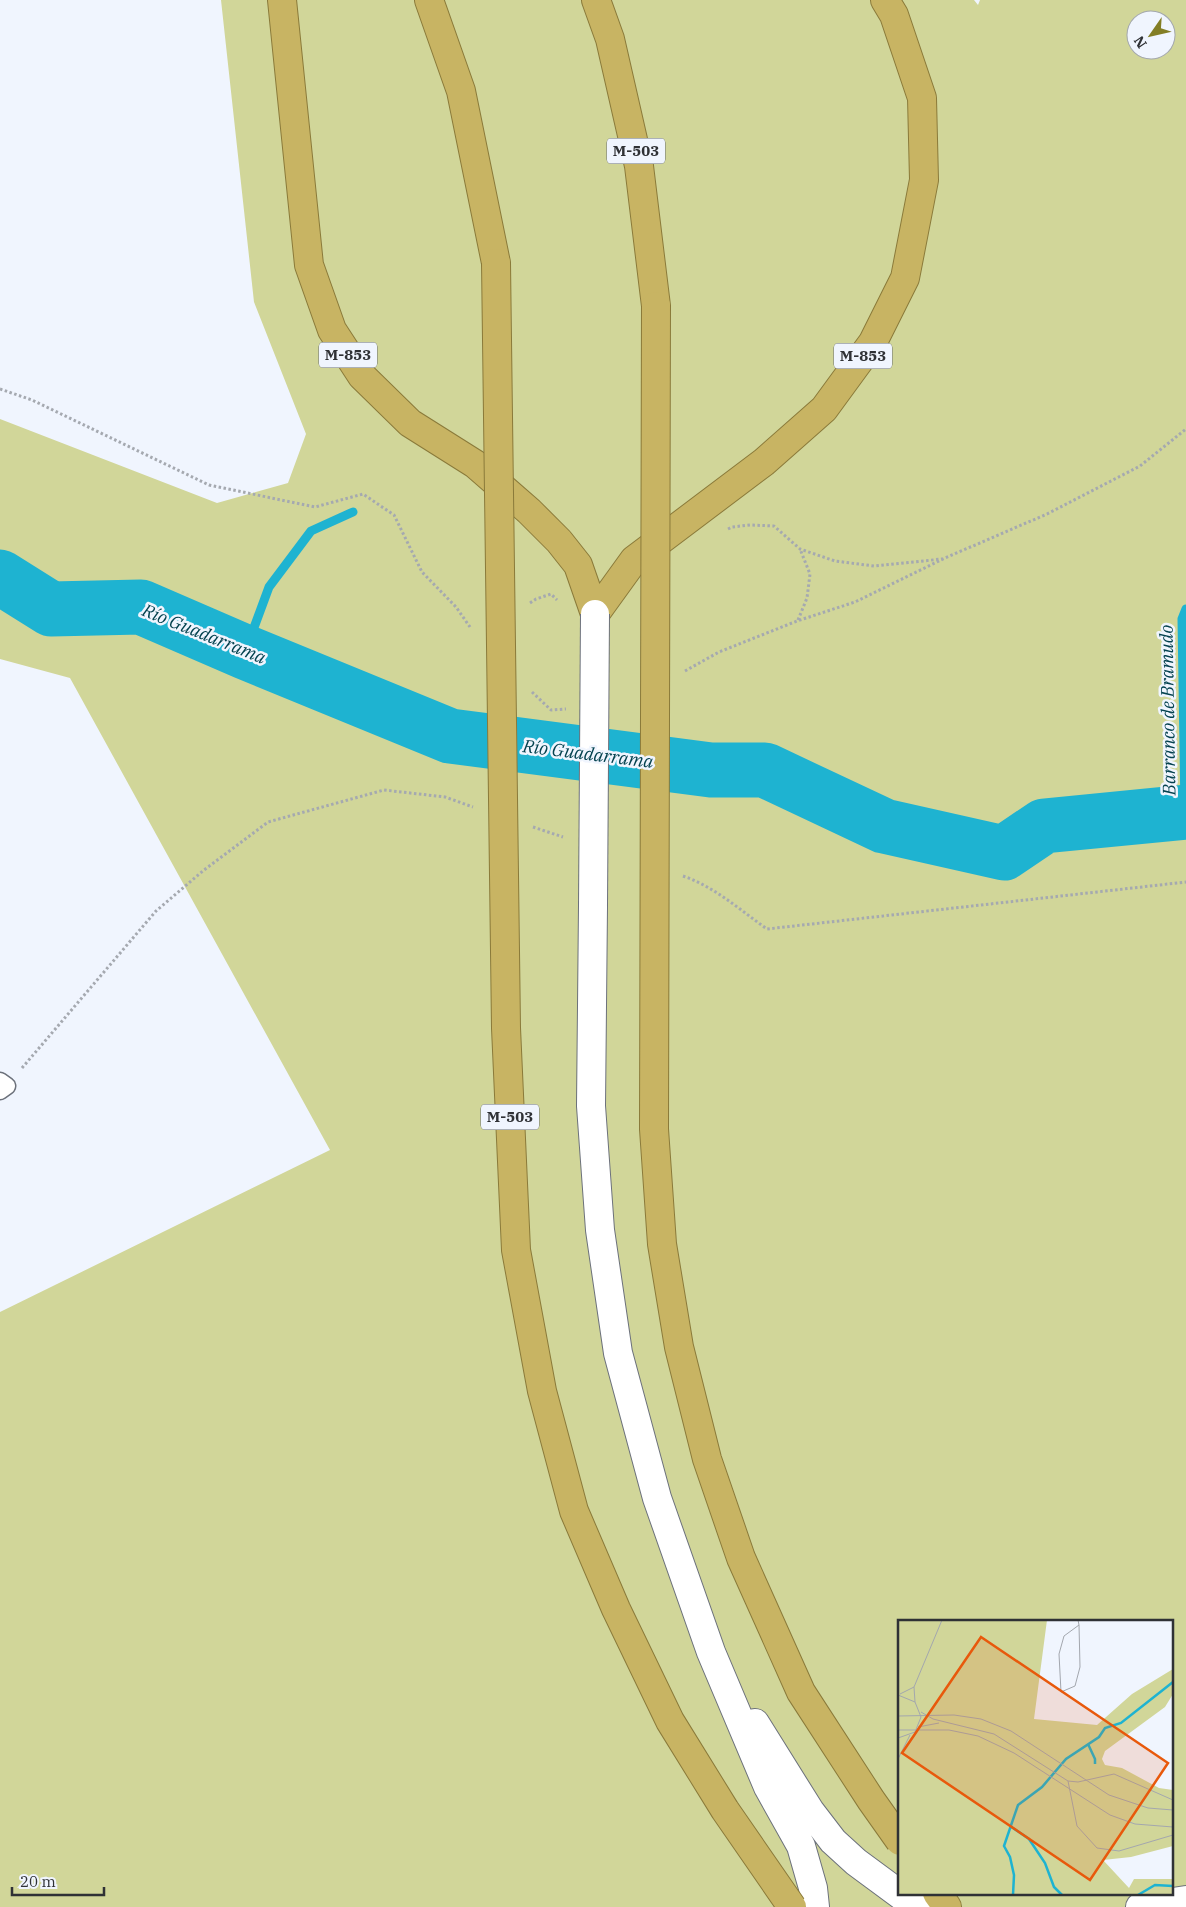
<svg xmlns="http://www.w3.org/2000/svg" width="1186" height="1907" viewBox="0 0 1186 1907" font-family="'IBM Plex Serif',serif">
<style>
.green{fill:#d1d699;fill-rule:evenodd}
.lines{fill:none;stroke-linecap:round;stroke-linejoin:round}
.stream{stroke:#1eb3d1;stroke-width:9}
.river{stroke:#1eb3d1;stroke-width:55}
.service-casing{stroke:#6c717b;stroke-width:19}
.minor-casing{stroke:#6c717b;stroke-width:30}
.secondary-casing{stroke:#6c717b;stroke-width:30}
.trunk-casing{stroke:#8a7a3a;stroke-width:30}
.path{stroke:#a5a9b0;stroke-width:3;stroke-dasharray:2.5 2.5;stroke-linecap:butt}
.service{stroke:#fff;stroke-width:16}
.minor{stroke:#fff;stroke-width:28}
.secondary{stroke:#fff;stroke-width:28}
.trunk{stroke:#c8b463;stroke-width:28}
.secondary-bridge-casing{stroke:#6c717b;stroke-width:30;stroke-linecap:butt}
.trunk-bridge-casing{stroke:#8a7a3a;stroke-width:30;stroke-linecap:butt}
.secondary-bridge{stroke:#fff;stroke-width:28}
.trunk-bridge{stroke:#c8b463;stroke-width:28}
.labels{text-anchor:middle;stroke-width:5;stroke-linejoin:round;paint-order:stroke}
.shield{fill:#f0f5fe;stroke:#696c71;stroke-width:1}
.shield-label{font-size:15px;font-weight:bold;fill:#2f3135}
.water-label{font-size:18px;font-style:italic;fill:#04424f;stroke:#f0f5fe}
.inset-river{fill:none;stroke:#1eb3d1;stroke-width:2.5}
.inset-road{fill:none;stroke:#a3a7ae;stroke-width:1}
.view{fill:#e8590c;fill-opacity:0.15;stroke:#e8590c;stroke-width:2.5}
.inset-edge{fill:none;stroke:#2f3135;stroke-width:2.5}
</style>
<rect width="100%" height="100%" fill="#f0f5fe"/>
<path class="green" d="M221 0H974L978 5 980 0H1186V1907H0V1312L330 1150 70 678 0 659V419L217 503 288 483 306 434 254 302ZM1136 20H1166V50H1136ZM900 1621H1172V1893H900Z"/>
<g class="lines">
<path class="stream" d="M245 652 269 587 311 531 353 512
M1185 812 1182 619 1186 609"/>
<path class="river" d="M0 577 51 609 141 607 245 652 450 736 711 770H765L884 826 1004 853 1044 826 1186 812"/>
<defs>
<path id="service" d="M0 1081 7 1086 0 1091"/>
<path id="minor" d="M1140 1907 1186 1900"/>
<path id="secondary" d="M593 906 591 1106 600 1230 618 1353 657 1498 711 1652 768 1787 801 1846 813 1888 815 1907
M755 1723 810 1811 833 1841 856 1862 917 1907"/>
<path id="trunk" d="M282 0 309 265 332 330 362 376 410 423 475 464 529 511 559 541 578 565 595 614
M429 0 461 91 496 263
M596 0 610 39 639 166 656 306
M595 614 634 560 764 462 824 409 873 342 905 278 924 180 922 98 894 15 885 0
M937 1893 947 1907"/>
</defs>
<use href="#service" class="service-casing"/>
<use href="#minor" class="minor-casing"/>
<use href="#secondary" class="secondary-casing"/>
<use href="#trunk" class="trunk-casing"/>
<path class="path" d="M0 389 32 400 209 485 315 507 363 494 394 515 422 572 456 607 470 627
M728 529 732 527 750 525 774 526 800 549 835 561 874 566 942 559
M530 603 536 599 551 594 557 600
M798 620 807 598 810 574 800 549
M685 671 719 652 797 621 855 602 945 558 1047 514 1140 466 1186 429
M532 692 551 710 566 709
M533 827 563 837
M683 876C715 887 740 910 767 929L1186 882
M22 1068 156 911 204 870 268 822 384 790 445 797 473 807"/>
<use href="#service" class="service"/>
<use href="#minor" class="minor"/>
<use href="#secondary" class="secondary"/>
<use href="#trunk" class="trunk"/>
<defs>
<path id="secondary-bridge" d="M593 906 595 614"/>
<path id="trunk-bridge" d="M496 263 506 1028 516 1250 542 1391 574 1511 616 1609 670 1721 725 1810 792 1907
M656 306 654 1129 662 1244 679 1347 707 1459 741 1558 801 1692 871 1800 900 1841"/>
</defs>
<use href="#secondary-bridge" class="secondary-bridge-casing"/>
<use href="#trunk-bridge" class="trunk-bridge-casing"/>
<use href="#secondary-bridge" class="secondary-bridge"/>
<use href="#trunk-bridge" class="trunk-bridge"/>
</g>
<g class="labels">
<g class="shield">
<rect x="607" y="138.5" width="58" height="25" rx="4"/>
<rect x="319" y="342.5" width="58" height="25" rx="4"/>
<rect x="834" y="343.5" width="58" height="25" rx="4"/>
<rect x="481" y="1104.5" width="58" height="25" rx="4"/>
</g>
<g class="shield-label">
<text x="636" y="156">M-503</text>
<text x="348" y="360">M-853</text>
<text x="863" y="361">M-853</text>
<text x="510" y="1122">M-503</text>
</g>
<g class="water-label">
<text transform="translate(204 634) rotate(22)" y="6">Río Guadarrama</text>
<text transform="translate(1168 710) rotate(-91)" y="6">Barranco de Bramudo</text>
<text transform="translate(588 754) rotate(7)" y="6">Río Guadarrama</text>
</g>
</g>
<g transform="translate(898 1620)">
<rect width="275" height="275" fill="#f0f5fe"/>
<path d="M0 0H149L136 99 199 105 234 74 275 49V74L267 87 207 131 204 139 207 145 224 148 261 168 275 170V226L233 237 205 240 231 268 236 259H275V274L0 275Z" fill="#d1d699"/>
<path class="inset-river" d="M190 124 197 139V144M112 206 131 219 147 243 156 267 164 275M115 275 116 255 112 237 106 226 120 185 144 167 168 139 201 117 207 108 223 103 275 62M240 275 257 265 275 266"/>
<path class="inset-road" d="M180 0 181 5 182 47 177 66 163 72 161 34 166 16 181 5M2 74 16 67M0 75 17 82 23 97 17 112 0 118M17 82 16 67 44 0M23 92 35 99 96 114 170 161M0 96 56 95 83 99 113 111 211 175 250 188 275 190M20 107 41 103M0 110H51L80 116 116 133 212 195 237 204 275 207M0 139 12 115M170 161 179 206 199 228 221 231 275 215M170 161 180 162 216 154 275 180"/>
<path class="view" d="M83 17 270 143 192 260 4 133Z"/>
<rect width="275" height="275" class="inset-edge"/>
</g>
<g transform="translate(1151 35) rotate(236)"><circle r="24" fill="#f0f5fe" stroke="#a3a7ae"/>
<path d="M0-4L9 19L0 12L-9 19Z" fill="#837e25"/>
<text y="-8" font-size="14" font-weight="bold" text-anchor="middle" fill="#2f3135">N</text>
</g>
<path d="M12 1887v8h92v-8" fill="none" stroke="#2f3135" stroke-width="2.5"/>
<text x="20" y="1887" font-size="15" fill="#2f3135" stroke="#f0f5fe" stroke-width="4" paint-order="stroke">20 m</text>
</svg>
